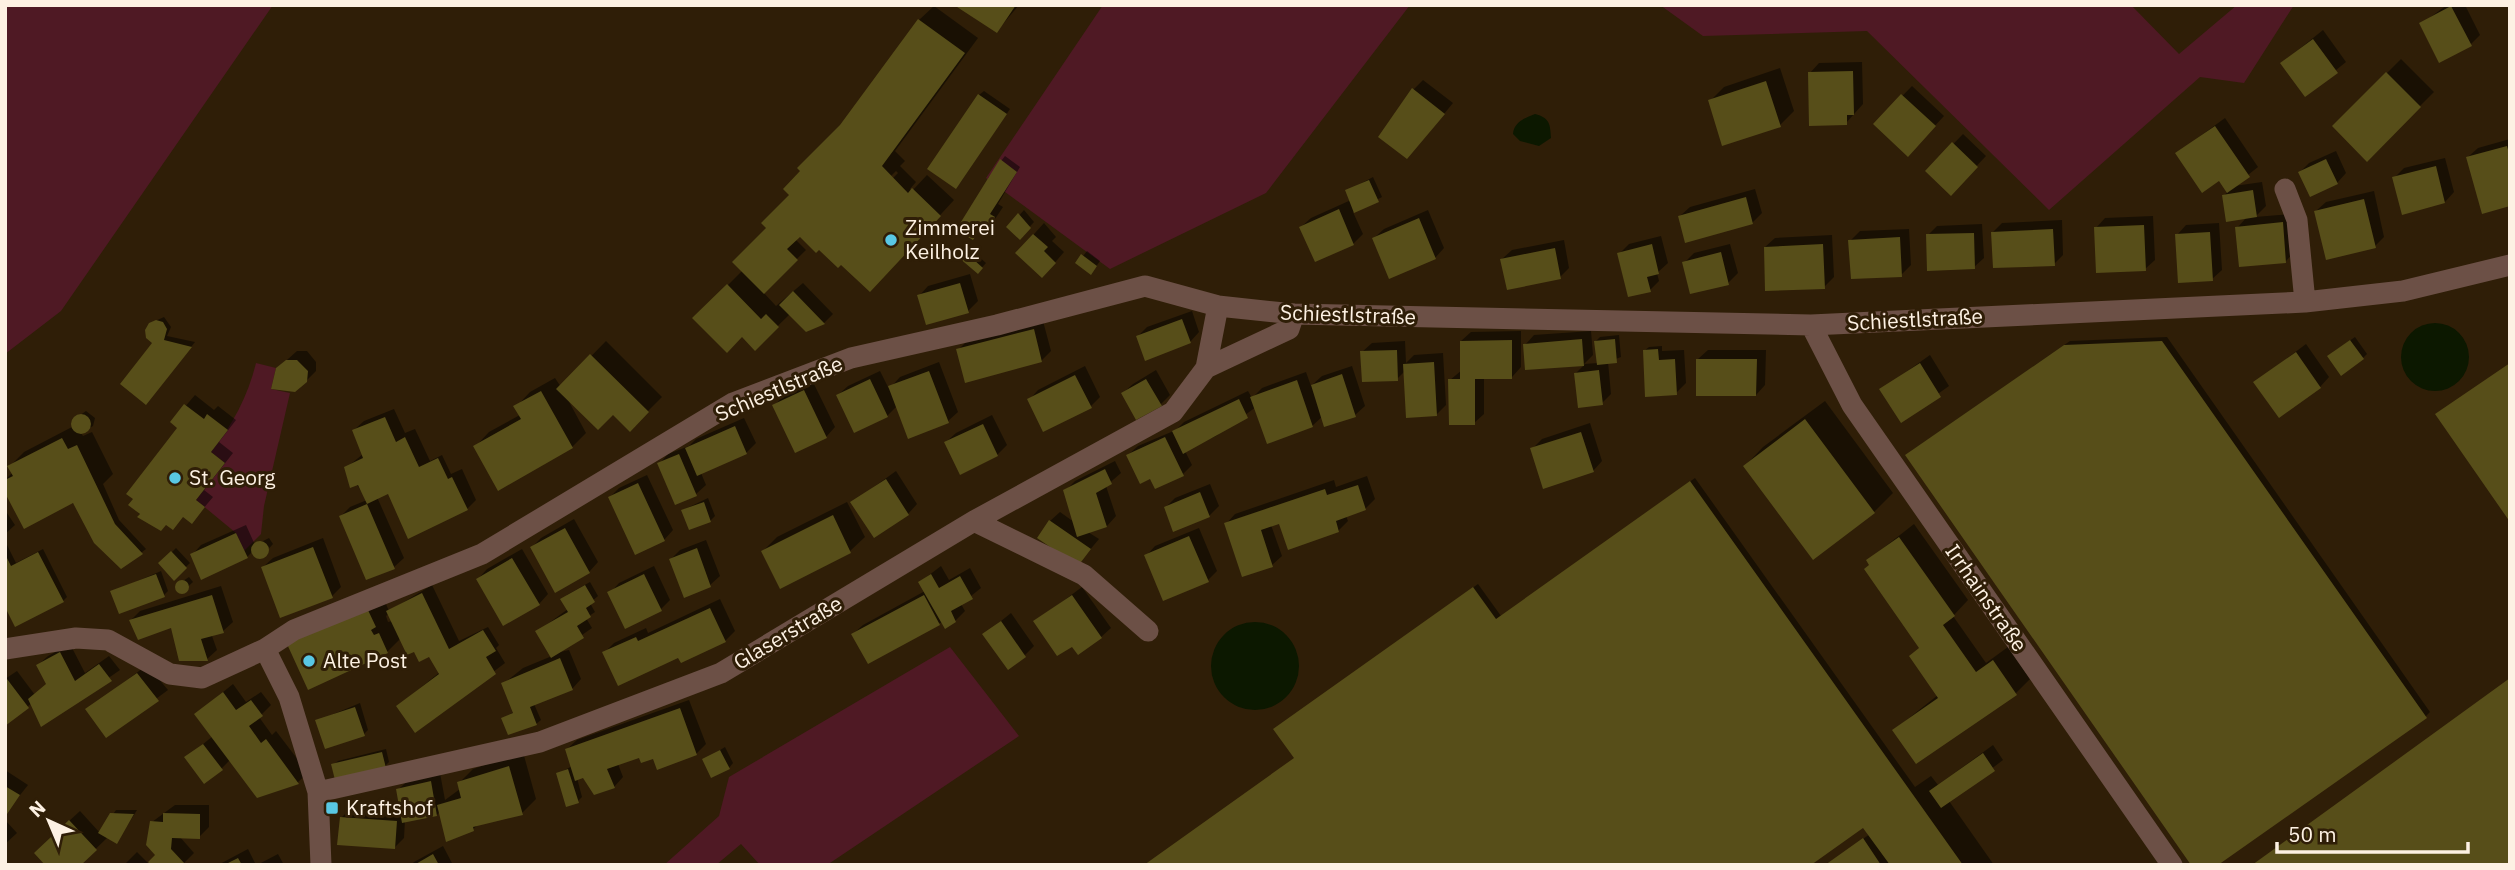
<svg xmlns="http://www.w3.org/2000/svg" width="2515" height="870" viewBox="0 0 2515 870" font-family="'IBM Plex Sans',sans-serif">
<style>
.green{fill:#4f1924}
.water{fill:#0c1800}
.shadow{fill:#0007;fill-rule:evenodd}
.building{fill:#574e19}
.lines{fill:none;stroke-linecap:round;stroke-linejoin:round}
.street{stroke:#6c5046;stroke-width:21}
.poi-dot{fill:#59c8e4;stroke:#2f1e07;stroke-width:2.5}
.labels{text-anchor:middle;stroke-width:6;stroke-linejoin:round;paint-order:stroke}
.poi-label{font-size:21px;fill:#fdf1e3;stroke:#2f1e07;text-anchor:start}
.street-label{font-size:21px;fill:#fdf1e3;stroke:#2f1e07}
</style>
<rect width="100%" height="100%" fill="#2f1e07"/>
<path class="green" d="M5 5H273L61 311 5 354Z
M1103 5H1410L1266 193 1110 269 986 178Z
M1660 5H2131L2179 54 2237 5H2294L2244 83 2200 77 2049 210 1867 31 1703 36Z
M256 363 276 368 271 389 290 393 264 506 261 534 244 551 236 533 196 500 225 463 211 452C232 426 248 396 256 363Z
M950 647 1019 736 827 865H760L741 844 716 865H664L719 816 729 777Z"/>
<path class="water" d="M1535 114C1550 118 1550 124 1551 138L1539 146 1520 141 1513 134C1514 122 1525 118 1535 114Z
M2401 357a34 34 0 1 1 68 0a34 34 0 1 1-68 0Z
M1211 666a44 44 0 1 1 88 0a44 44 0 1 1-88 0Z"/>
<path class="shadow" d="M957 5H1019L997 31Z
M2447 5H2465L2480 35 2471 44 2421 24Z
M934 6 978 38 895 151 905 161 900 166 916 182 910 189 912 191 927 175 954 200 884 276 843 265 822 250 898 173 896 171 816 251 800 234 795 239 806 250 763 292 776 306 803 283 833 314 824 323 806 330 790 314 755 348 742 335 695 318 743 270 769 228 842 143V126L919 20Z
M2323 30 2346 62 2305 95 2282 63Z
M2401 59 2434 92 2367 159 2334 126Z
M1862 62 1863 104 1846 123 1810 73 1819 63Z
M1780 68 1794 111 1780 125 1710 101 1724 87Z
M1423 80 1453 103 1420 143 1413 90Z
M1912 86 1944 116 1917 145 1875 124Z
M984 91 1010 109 960 183 979 95Z
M2225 118 2258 167 2234 186 2262 182 2266 206 2255 217 2292 214 2295 251 2286 261 2237 228 2247 217 2224 196 2228 191 2220 178 2177 153Z
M1963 134 1986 156 1951 193 1927 171Z
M2510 139V205L2468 157 2478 148Z
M2336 151 2346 173 2337 183 2300 172 2309 163Z
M1005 156 1020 167 998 204 1003 207 995 219 973 238 990 180 988 178Z
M2445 158 2454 192 2445 202 2394 178 2404 168Z
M1373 177 1382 197 1353 212 1363 234 1353 244 1316 260 1301 227 1311 218 1351 200 1347 191Z
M1755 189 1762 213 1752 223 1680 216 1690 207Z
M2374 191 2384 237 2375 246 2316 211 2326 202Z
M1024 210 1034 222 1020 237 1009 227Z
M1428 210 1444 248 1435 258 1374 238 1384 229Z
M2153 216 2155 260 2145 269 2096 228 2105 218Z
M2062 220 2063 255 2054 264 1993 232 2002 223Z
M1044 223 1056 237 1052 241 1064 252 1052 266 1017 253Z
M2219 223 2222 270 2212 279 2177 235 2186 225Z
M1982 224 1984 258 1974 267 1928 235 1937 226Z
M1909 229 1911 265 1901 275 1850 241 1860 231Z
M1832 235 1834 277 1824 287 1765 247 1775 238Z
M1661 236 1668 263 1657 273 1659 281 1650 290 1619 254 1629 244Z
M1564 240 1569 268 1560 277 1502 259 1512 250Z
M1730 244 1738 273 1728 283 1684 263 1694 253Z
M969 248 986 263 978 272 961 257Z
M1087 251 1100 261 1095 268 1083 256Z
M970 274 978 301 968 311 919 296 928 286Z
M1192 311 1199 332 1190 342 1138 336 1147 327Z
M164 317 171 327 167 336 195 342 150 398 153 322Z
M1043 321 1051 351 1041 361 958 350 968 340Z
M1521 331V367L1512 377H1484V414L1474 423 1450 380 1462 370 1461 341 1471 332Z
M1591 331 1593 355 1584 364 1598 363 1596 341 1600 337 1619 335 1621 357 1608 362 1611 394 1602 403 1576 373 1585 364 1526 369 1525 345 1534 335Z
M2167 337 2430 712 2425 717 1911 451 2070 341Z
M2355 337 2367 354 2363 358 2333 352Z
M606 341 662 397 630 429 613 413 567 398 586 433 572 447H475L489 432 520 415 516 407 530 392 555 378 561 387Z
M1405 341 1406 363 1414 355 1443 353 1446 405 1436 415 1405 371 1397 379 1362 352 1372 343Z
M2306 344 2329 377 2320 387 2255 382Z
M1662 346V351L1684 350 1686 383 1676 393 1644 351 1649 347Z
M1708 350H1766L1765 385 1756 395 1698 359Z
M297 351H307L316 362V371L306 381 278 368Z
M1930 355 1949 386 1901 420 1882 389Z
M939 362 958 412 948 421 898 405 887 416 838 395 848 386 880 371 889 389 900 377Z
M1085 366 1100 397 1091 406 1029 400 1038 390Z
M1352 366 1365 406 1355 415 1323 416 1312 426 1256 407 1216 436 1185 451 1192 465 1183 474 1151 477 1128 455 1138 446 1176 430 1184 422 1248 391 1252 398 1262 388 1306 372 1311 386 1322 376Z
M1156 370 1170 395 1161 404 1123 393 1133 384Z
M813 382 835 427 826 437 774 406 783 396Z
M195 395 214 410 218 406 236 420 219 442 233 453 204 490 213 497 192 522 184 516 166 523 147 522 131 505 179 427 172 422Z
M1825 401 1893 493 1874 512 1813 557 1745 466 1763 447Z
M394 409 405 433 415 429 430 461 442 455 451 474 462 469 476 500 467 509 389 492 377 497 404 558 394 567 341 516 350 507 367 500 346 468 363 454 354 430 364 421Z
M86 411 95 418 93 426 81 433 83 436 92 432 113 474 103 484 119 520 146 549 122 567 75 504 5 480 13 472 10 466 24 452 72 427 76 418Z
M992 415 1007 445 997 455 961 472 946 442 956 433Z
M744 418 756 443 746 453 701 473 706 485 696 494 676 503 659 464 668 454 689 446 696 439Z
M1590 423 1602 461 1593 471 1532 449 1542 439Z
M1115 461 1121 473 1106 486 1116 516 1107 526 1088 532 1099 539 1078 564 1050 521 1060 512 1074 522 1065 491 1075 481Z
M896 471 917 504 908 514 853 502Z
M647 475 673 530 664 540 610 497 619 488Z
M1367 476 1375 499 1365 509 1346 516 1348 521 1338 531 1280 522 1271 525 1282 556 1272 565 1226 524 1235 514 1334 480 1336 487Z
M1695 478 1915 787 1931 776 1938 785 1993 745 2003 760 1949 801 1994 865H1826L1870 834 1864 825 1296 757 1280 725 1478 584 1501 616Z
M1210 484 1219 506 1209 516 1166 507 1175 498Z
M708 498 715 516 710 521 683 510Z
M847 502 865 537 850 551 780 587 763 551 777 537Z
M5 510 15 525 5 534Z
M574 519 598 562 589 572 532 547 541 538Z
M1914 524 1968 600 1953 616 1986 663 2008 647 2030 679 2016 693 1894 730 1938 695 1920 647 1868 560Z
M246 525 255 545 269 538 273 544 261 557 253 551 247 557 192 555 201 545Z
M1199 528 1217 571 1208 580 1146 556 1155 546Z
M323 538 341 587 332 596 263 567 273 558Z
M706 540 720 576 710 585 671 559 680 550Z
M5 541 16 563 43 549 67 597 63 601 5 603Z
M176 548 190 563 174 578 160 564Z
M522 549 548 594 539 604 478 579 487 569Z
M654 566 670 600 661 609 610 593 619 583Z
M941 566 949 580 970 568 981 588 961 604 965 611 955 621 853 634 863 625 925 591 920 582Z
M161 571 168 591 164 595 112 592Z
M189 577 193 582 182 592 177 585Z
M590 582 598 596 590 603 595 612 586 618 592 628 556 653 569 650 581 679 572 689 534 704 541 720 536 724 503 718 514 712 503 684 523 668 552 656 538 631 568 609 567 595Z
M432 585 459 641 488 627 499 645 496 648 505 663 416 730 398 706 440 672 430 655 401 638 387 652 289 644 382 595 389 611ZM389 613 393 621 388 622 386 616Z
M221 586 233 622 223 631 212 636 217 650 207 659H181L172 626 131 620 140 611Z
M1082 587 1111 628 1101 637 1072 644 1035 622Z
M720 599 735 631 725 641 679 656 604 653 614 643 646 628 648 633Z
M1011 613 1034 646 1025 655 985 634Z
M70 644 85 673 109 656 120 670 62 710 32 703 5 724V679L17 671 35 695 48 684 38 665 48 656Z
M147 665 168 690 106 736 87 710Z
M233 684 246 702 261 692 271 705 259 717 272 735 276 731 308 773 298 782 257 796 230 760 221 769 186 758 213 736 196 714Z
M689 700 706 744 696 754 641 756 618 764 623 777 614 787 584 776 577 778 582 797 578 801 558 774 572 766 567 749 577 740Z
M360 703 368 730 364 734 317 721Z
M725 747 733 763 729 768 704 760Z
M386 749 389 762 385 766 333 765 338 761Z
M523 752 536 799 522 813 479 824 473 829 440 811 437 815 405 820 404 838 394 848 341 818 351 808 402 812 398 790 408 780 440 773 445 800 460 789 459 783 473 769Z
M5 770 28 785 5 814Z
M175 805H209V827L199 837H180L194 853 182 865H124L137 852 149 864 158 855 152 822Z
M116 810H137L117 842 108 837 79 865 45 843 80 811 100 833Z
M5 820 17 833 5 844Z
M443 846 453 865H411L414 862Z
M248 849 256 865H218Z
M278 854 284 865H257Z"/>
<path class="building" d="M954 5H1016L997 33Z
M2451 6 2472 46 2439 63 2419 23Z
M918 19 965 53 882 166 908 193 912 188 941 216 870 292 841 265 838 268 819 250 816 253 800 237 787 249 798 260 764 294 732 262 766 228 761 223 789 195 783 189 800 171 797 168 840 125Z
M2313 39 2338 73 2305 97 2280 63Z
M1853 71 1854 115H1847V125L1809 126 1808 72Z
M2386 72 2421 107 2367 162 2332 126Z
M1766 81 1781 127 1722 146 1708 100Z
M1412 88 1445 114 1407 159 1378 137Z
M978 94 1007 114 956 189 927 169Z
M1901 94 1936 126 1908 157 1873 124Z
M2215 126 2250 177 2227 193 2219 181 2202 193 2175 153Z
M1952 142 1978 167 1951 196 1925 171Z
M2507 146 2510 157V206L2482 214 2466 157Z
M1000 159 1017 172 990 214 995 217 986 231 981 228 973 240 956 230Z
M2326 159 2338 184 2310 197 2298 172Z
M2436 166 2445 203 2402 215 2392 177Z
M1369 180 1379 202 1354 213 1345 190Z
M2253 190 2257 217 2226 222 2222 195Z
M1746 197 1753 224 1685 243 1678 216Z
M2364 199 2376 248 2326 260 2314 211Z
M1339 209 1354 245 1315 262 1299 227Z
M1018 213 1031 228 1020 240 1006 227Z
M1419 218 1436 259 1389 279 1372 238Z
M2283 222 2286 263 2239 267 2235 227Z
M2144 225 2146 271 2096 273 2094 227Z
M2053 229 2055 266 1993 268 1991 232Z
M2210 232 2213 281 2178 283 2175 234Z
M1974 233 1975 269 1927 271 1926 234Z
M1033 234 1048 247 1044 251 1056 263 1042 278 1015 253Z
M1900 237 1902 277 1851 279 1848 240Z
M1652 244 1659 274 1647 277 1651 292 1628 297 1617 253Z
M1823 244 1825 289 1765 291 1764 247Z
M1555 248 1561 279 1507 290 1500 259Z
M964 251 983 268 978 274 958 257Z
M1721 252 1729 285 1690 294 1682 262Z
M1081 254 1097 266 1091 275 1075 263Z
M960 283 969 313 926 325 917 295Z
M727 284 761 319 766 314 779 327 755 351 742 337 727 353 692 318Z
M793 291 825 324 806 332 779 305Z
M1182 319 1191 343 1145 361 1136 336Z
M156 320 163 322 167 329 164 340 192 347 146 405 120 384 152 343 146 338 145 330 149 323Z
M1034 329 1042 362 965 383 956 349Z
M1582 339 1584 366 1525 370 1523 344Z
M1615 339 1617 363 1597 365 1594 341Z
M1512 340V379H1475V425H1449L1448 379H1460V341Z
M2350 340 2364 359 2341 376 2327 356Z
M2162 341 2427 718 2218 865H2191L1905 455 2064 345Z
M1658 349 1659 360 1675 359 1677 395 1645 397 1643 350Z
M1397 350 1398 381 1362 382 1360 351Z
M2296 352 2321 388 2279 418 2253 382Z
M590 354 649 412 630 432 613 415 598 430 556 389Z
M1696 359H1757L1756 396H1696Z
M286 360H297L308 371 307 382 295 392 271 389 276 368Z
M1434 362 1437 416 1406 418 1403 364Z
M1920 363 1941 397 1901 423 1879 389Z
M2510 363V522L2435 414Z
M1599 370 1603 405 1578 408 1574 373Z
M929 371 949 423 908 439 888 386Z
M1342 374 1356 417 1324 427 1311 385Z
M1075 375 1092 408 1043 432 1027 399Z
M870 379 888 417 854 433 836 395Z
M1146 379 1162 406 1136 420 1121 393Z
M1297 380 1313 427 1267 444 1250 397Z
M804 390 827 438 795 453 772 405Z
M541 391 573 448 498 491 473 446 521 419 513 406Z
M1239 399 1248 418 1183 454 1172 431Z
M184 404 204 419 207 414 228 430 211 452 225 463 196 500 205 507 192 524 183 517 173 530 166 525 161 531 137 517 140 514 128 505 133 499 126 494 177 428 170 422Z
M71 424a10 10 0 1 1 20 0a10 10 0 1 1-20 0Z
M385 417 396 442 405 437 419 467 438 458 448 479 452 477 468 510 408 539 388 494 367 504 358 485 350 488 344 467 363 458 352 430Z
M1805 419 1875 513 1813 560 1743 466Z
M983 424 998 456 960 475 944 442Z
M735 426 747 454 697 476 685 448Z
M1581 432 1594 472 1543 489 1530 448Z
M1165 437 1184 476 1155 489 1150 479 1140 484 1126 455Z
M62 438 68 449 77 445 115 524 143 554 121 569 94 543 73 503 24 529 5 493V480L13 476 7 466Z
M679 454 697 496 675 505 657 463Z
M1105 469 1112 484 1096 493 1107 527 1077 537 1063 490Z
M886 479 909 515 874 538 850 502Z
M1690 481 1963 865H1890L1863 828 1811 865H1144L1294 758 1273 729 1473 587 1496 619Z
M638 483 665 541 635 555 608 497Z
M1358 485 1366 510 1336 521 1339 532 1288 550 1279 524 1261 530 1273 567 1242 577 1224 523 1325 489 1327 495Z
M1200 492 1210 517 1173 532 1164 507Z
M704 502 711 522 689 530 681 510Z
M367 504 395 569 366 580 339 516Z
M833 515 851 553 780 589 761 551Z
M1049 520 1091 549 1078 566 1037 538Z
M565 528 590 573 555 593 530 547Z
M236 533 248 558 201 580 190 554Z
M1189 536 1209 582 1163 601 1144 555Z
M1899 537 1955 616 1943 625 1976 672 1993 660 2017 695 1916 764 1892 730 1938 698 1909 656 1919 648 1864 569 1869 565 1866 560Z
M251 550a9 9 0 1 1 18 0a9 9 0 1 1-18 0Z
M313 547 333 598 280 618 261 567Z
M697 548 711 587 684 598 669 559Z
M171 551 187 568 174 581 158 563Z
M38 552 64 602 15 627 5 607V554L11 566Z
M512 558 540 605 503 626 476 579Z
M156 574 165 597 119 614 110 591Z
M644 574 662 611 625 629 607 592Z
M931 574 939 588 960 576 973 599 951 611 956 622 945 629 918 582Z
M175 587a7 7 0 1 1 14 0a7 7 0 1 1-14 0Z
M585 585 595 602 586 608 591 617 577 626 584 638 551 658 535 631 568 612 560 599Z
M422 593 449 649 483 630 496 651 486 657 496 674 415 733 396 706 439 674 429 657 419 662 414 652 407 655 386 611Z
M212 595 224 633 201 639 208 661H179L171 628 138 640 129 620Z
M924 595 940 625 868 664 851 634Z
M1072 595 1102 638 1078 655 1072 647 1057 656 1033 621Z
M367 608 376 627 371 630 374 635 379 633 388 653 308 690 287 644Z
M710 608 726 642 681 663 678 658 618 686 602 652 636 637 638 641Z
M1001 621 1026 657 1008 670 982 634Z
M60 652 75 681 99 664 112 681 41 727 28 699 46 684 36 665Z
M560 658 573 690 530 707 537 725 508 735 501 718 513 713 501 683Z
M137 673 159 701 106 738 85 709Z
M2510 678V865H2252Z
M7 679 29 708 5 726V680Z
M223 692 236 710 251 700 263 716 249 726 261 743 266 739 299 784 257 798 194 714Z
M355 707 365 736 325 749 315 720Z
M680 708 697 755 657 770 653 759 641 763 639 758 607 769 615 788 594 795 583 778 575 781 565 749Z
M203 744 223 770 204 784 184 757Z
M720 750 730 769 711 778 702 759Z
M382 752 386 768 335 780 331 764Z
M1983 753 1995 771 1941 808 1929 791Z
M509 766 523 815 473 827 474 831 446 842 437 805 461 798 457 782Z
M568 769 579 803 566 807 556 773Z
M431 781 437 816 402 823 396 789Z
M5 786 20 795 5 817Z
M110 813 134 814 117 844 98 833Z
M163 813 200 814V839L172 838 171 849 186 865H151L148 862 155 855 146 845 150 821 163 822Z
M340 817 397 821 395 849 337 845Z
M69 820 97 850 81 865H45L34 853Z
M1863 838 1881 865H1825Z
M433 854 439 865H414Z
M238 858 242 865H224Z"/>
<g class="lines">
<path class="street" d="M2285 189 2297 220 2305 302
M1811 325 1852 405 2172 865
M1206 368 1289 329 1294 314
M974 521 1084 575 1148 631
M5 649 76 638 108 640 170 674 202 678 265 649 294 630 482 554 733 403 851 358 997 325 1145 286 1218 306 1294 314 1811 325 2305 302 2403 291 2510 265
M265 649 289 697 318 792 321 865
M318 792 540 742 721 673 974 521 1173 412 1206 368 1218 306"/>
</g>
<g class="poi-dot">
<circle cx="891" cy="240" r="7"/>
<circle cx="175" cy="478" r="7"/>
<circle cx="309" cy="661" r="7"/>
<rect x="325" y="801" width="14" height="14" rx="3.5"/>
</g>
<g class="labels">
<g class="poi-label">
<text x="905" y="235">Zimmerei<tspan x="905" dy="24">Keilholz</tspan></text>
<text x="189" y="485">St. Georg</text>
<text x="323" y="668">Alte Post</text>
<text x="346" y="815">Kraftshof</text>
</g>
<g class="street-label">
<text transform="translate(1348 315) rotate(2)" y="7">Schiestlstraße</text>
<text transform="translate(1915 320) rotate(-3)" y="7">Schiestlstraße</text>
<text transform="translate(779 389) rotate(-23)" y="7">Schiestlstraße</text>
<text transform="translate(1986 598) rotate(55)" y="7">Irrhainstraße</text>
<text transform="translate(788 633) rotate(-31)" y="7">Glaserstraße</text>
</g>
</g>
<rect width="2515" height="870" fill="none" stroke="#fdf1e3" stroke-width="14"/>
<g transform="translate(49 821) rotate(316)" stroke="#2f1e07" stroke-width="5" paint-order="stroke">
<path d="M0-5L12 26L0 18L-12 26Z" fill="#fdf1e3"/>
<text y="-10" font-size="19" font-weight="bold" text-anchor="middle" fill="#fdf1e3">N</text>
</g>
<path d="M2277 842v10h191v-10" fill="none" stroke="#fdf1e3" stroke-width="3.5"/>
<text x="2288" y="842" font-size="21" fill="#fdf1e3" stroke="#2f1e07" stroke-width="5" paint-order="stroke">50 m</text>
</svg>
